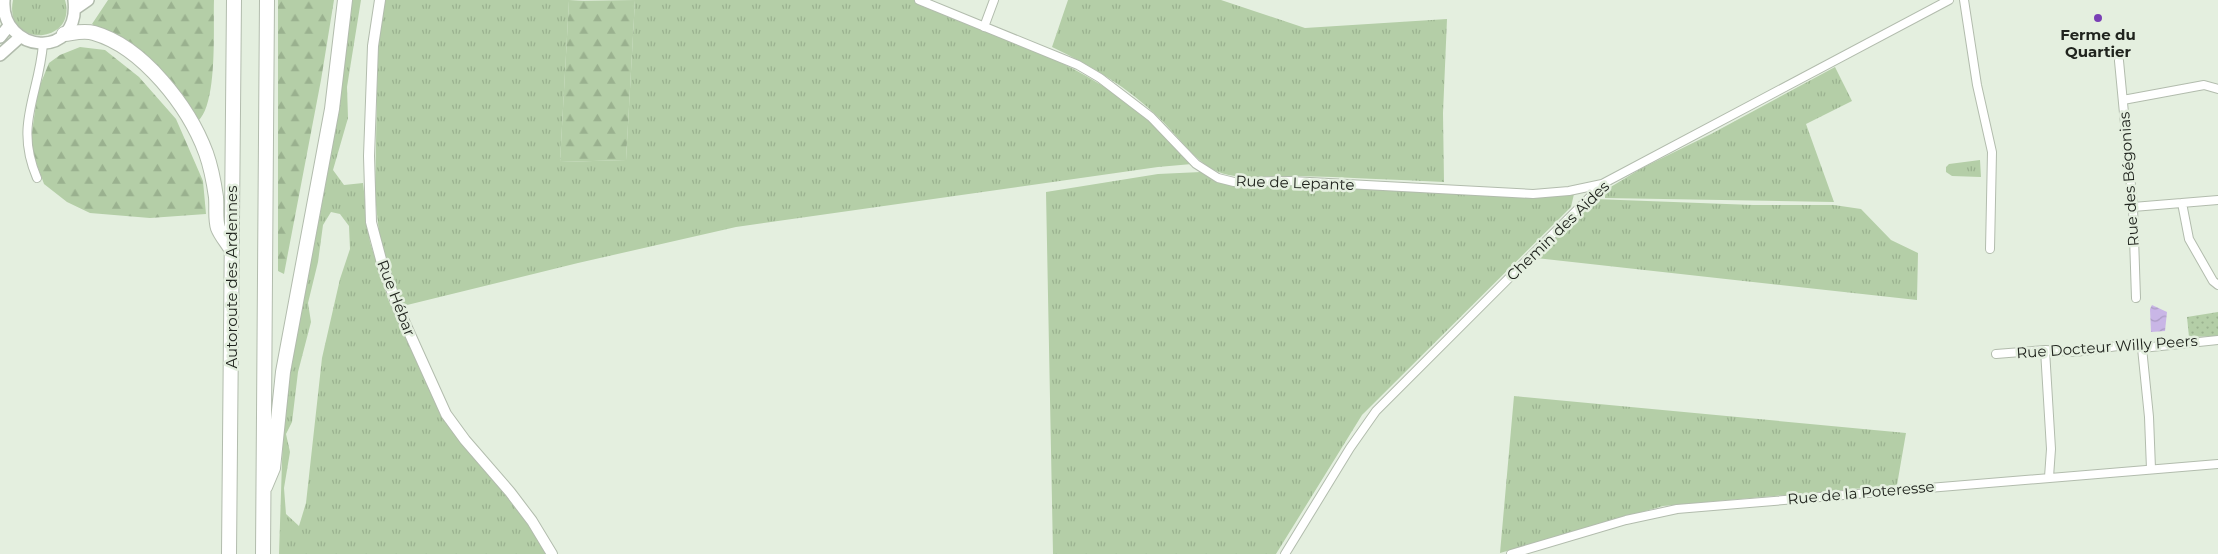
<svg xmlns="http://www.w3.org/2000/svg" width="2218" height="554" viewBox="0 0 2218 554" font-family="Montserrat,sans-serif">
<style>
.grass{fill:url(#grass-tufts);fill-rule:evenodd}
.forest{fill:url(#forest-firs)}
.park{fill:url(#park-dots)}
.water{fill:url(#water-waves)}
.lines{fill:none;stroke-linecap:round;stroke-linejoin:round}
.street-casing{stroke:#b2bcad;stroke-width:10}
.secondary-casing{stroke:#b2bcad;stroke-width:12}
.primary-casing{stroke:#b2bcad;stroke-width:14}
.highway-casing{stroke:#b2bcad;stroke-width:16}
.street{stroke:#fff;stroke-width:8}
.secondary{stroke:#fff;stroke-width:10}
.primary{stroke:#fff;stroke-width:11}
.highway{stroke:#fff;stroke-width:14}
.poi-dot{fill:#793fb5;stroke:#e4efdf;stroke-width:2}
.labels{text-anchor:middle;stroke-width:5;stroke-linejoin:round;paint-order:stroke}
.poi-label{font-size:15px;font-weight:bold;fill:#20241e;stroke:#e4efdf}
.street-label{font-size:15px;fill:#20241e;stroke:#e4efdf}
</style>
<defs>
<pattern id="grass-tufts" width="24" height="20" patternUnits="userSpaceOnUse" patternTransform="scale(1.25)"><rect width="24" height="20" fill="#b4cea7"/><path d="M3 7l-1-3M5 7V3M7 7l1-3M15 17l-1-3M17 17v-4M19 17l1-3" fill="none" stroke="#9ab18f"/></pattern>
<pattern id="forest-firs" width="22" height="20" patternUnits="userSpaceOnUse" patternTransform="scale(1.25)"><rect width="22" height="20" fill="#b4cea7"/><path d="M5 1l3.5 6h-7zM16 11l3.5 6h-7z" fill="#9ab18f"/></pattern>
<pattern id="park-dots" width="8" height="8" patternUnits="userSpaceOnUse" patternTransform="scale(1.25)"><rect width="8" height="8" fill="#b4cea7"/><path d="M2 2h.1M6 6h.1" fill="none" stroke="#9ab18f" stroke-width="1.8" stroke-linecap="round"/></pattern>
<pattern id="water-waves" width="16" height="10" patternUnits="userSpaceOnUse" patternTransform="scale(1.25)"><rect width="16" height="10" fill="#c9b6e6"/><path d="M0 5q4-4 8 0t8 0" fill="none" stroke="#ac9cc5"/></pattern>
</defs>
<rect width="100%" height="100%" fill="#e4efdf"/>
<path class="grass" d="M13 0H65C78 45 3 49 13 0Z
M352 0H361L347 87 348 118 333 170 344 185 363 183 370 242 388 299 437 406 468 451 520 511 547 554H279L283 432 289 378 326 182ZM331 212 340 214 349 226 350 249 340 279 322 358 306 503 299 526 286 514 284 488 290 452 286 434 292 422 298 372 311 322 308 303 318 262 323 225Z
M385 0H584L569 1 560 162 626 160 635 0H914L924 7C993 34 1066 57 1126 102 1150 120 1171 142 1192 164L1158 167 736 227 578 263 403 306 388 270 379 232 375 196 378 38Z
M1068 0H1221L1305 28 1447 19 1443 113 1444 182C1395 180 1345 177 1296 176 1269 175 1231 183 1207 166 1189 153 1175 133 1159 118 1129 88 1090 65 1052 47Z
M1835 67 1852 101 1806 124 1834 202 1605 198V193L1609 188 1642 168 1711 134Z
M1980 160 1981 177 1952 176 1946 172V167L1949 164Z
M1201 172 1225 183 1574 194 1571 207 1362 415 1276 554H1053L1046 192 1158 174Z
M1594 199 1753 205H1834L1861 209 1891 240 1918 253 1917 300 1536 258Z
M1514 396 1906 433 1897 485 1663 506 1500 553Z"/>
<path class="forest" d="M108 0H214C213 27 218 103 198 121L145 59 92 24Z
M278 0H334L321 80 284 274 278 271Z
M635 0 626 160 560 162 569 1Z
M80 47 105 50 139 77 176 119 203 181 206 214 150 218 90 213 67 202 44 184 30 146 38 90 49 63 60 55Z"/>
<path class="park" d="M2218 312V336L2189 337 2187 317Z"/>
<path class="water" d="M2152 305 2167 312 2165 331 2151 332 2150 309Z"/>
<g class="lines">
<defs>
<path id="street" d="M919 0 1078 65 1100 78 1151 117 1196 164 1218 178 1234 182 1291 181 1533 194 1569 191 1602 184
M1964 0 1977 85 1992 152 1990 249
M984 27 994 0
M2119 61 2133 207 2136 298
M2123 100 2204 85 2218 89
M37 178C14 125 39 95 43 44
M2182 203 2189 239 2213 281 2218 285
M2133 207 2218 200
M2142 348 2149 417 2151 469
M2045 350 2051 449 2049 477
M1996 354 2045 350 2075 352 2139 343 2142 348 2218 340
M1285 554 1350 448 1376 411 1604 183 1949 0
M1511 554 1626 520 1677 509 2218 464"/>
<path id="secondary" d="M380 0 373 46 369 156 371 222 383 267 399 310 446 414 465 440 510 492 532 521 552 554"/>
<path id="primary" d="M4 0C0 53 81 62 74 0
M75 9 88 0
M0 37 8 27
M0 55 19 38"/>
<path id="highway" d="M64 34C74 33 84 30 94 33 143 47 189 107 206 153 211 167 214 183 216 197 217 207 215 219 218 228 221 236 228 243 232 251
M265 487 273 468 283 372 332 109 345 0
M229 554 234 0
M263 554 267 0"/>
</defs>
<use href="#street" class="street-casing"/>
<use href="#secondary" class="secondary-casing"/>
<use href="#primary" class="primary-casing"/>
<use href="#highway" class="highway-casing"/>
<use href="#street" class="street"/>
<use href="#secondary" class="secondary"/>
<use href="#primary" class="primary"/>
<use href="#highway" class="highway"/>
</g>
<circle class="poi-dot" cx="2098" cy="18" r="5"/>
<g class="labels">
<g class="poi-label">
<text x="2098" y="40">Ferme du<tspan x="2098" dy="17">Quartier</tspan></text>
</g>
<g class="street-label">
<text transform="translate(2129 179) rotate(-94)" y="5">Rue des Bégonias</text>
<text transform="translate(1295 183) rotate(2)" y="5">Rue de Lepante</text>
<text transform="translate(1558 231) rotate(-44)" y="5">Chemin des Aides</text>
<text transform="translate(232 277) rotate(-90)" y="5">Autoroute des Ardennes</text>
<text transform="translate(396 298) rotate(69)" y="5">Rue Hébar</text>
<text transform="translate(2107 347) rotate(-4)" y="5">Rue Docteur Willy Peers</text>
<text transform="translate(1861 493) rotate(-5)" y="5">Rue de la Poteresse</text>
</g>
</g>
</svg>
